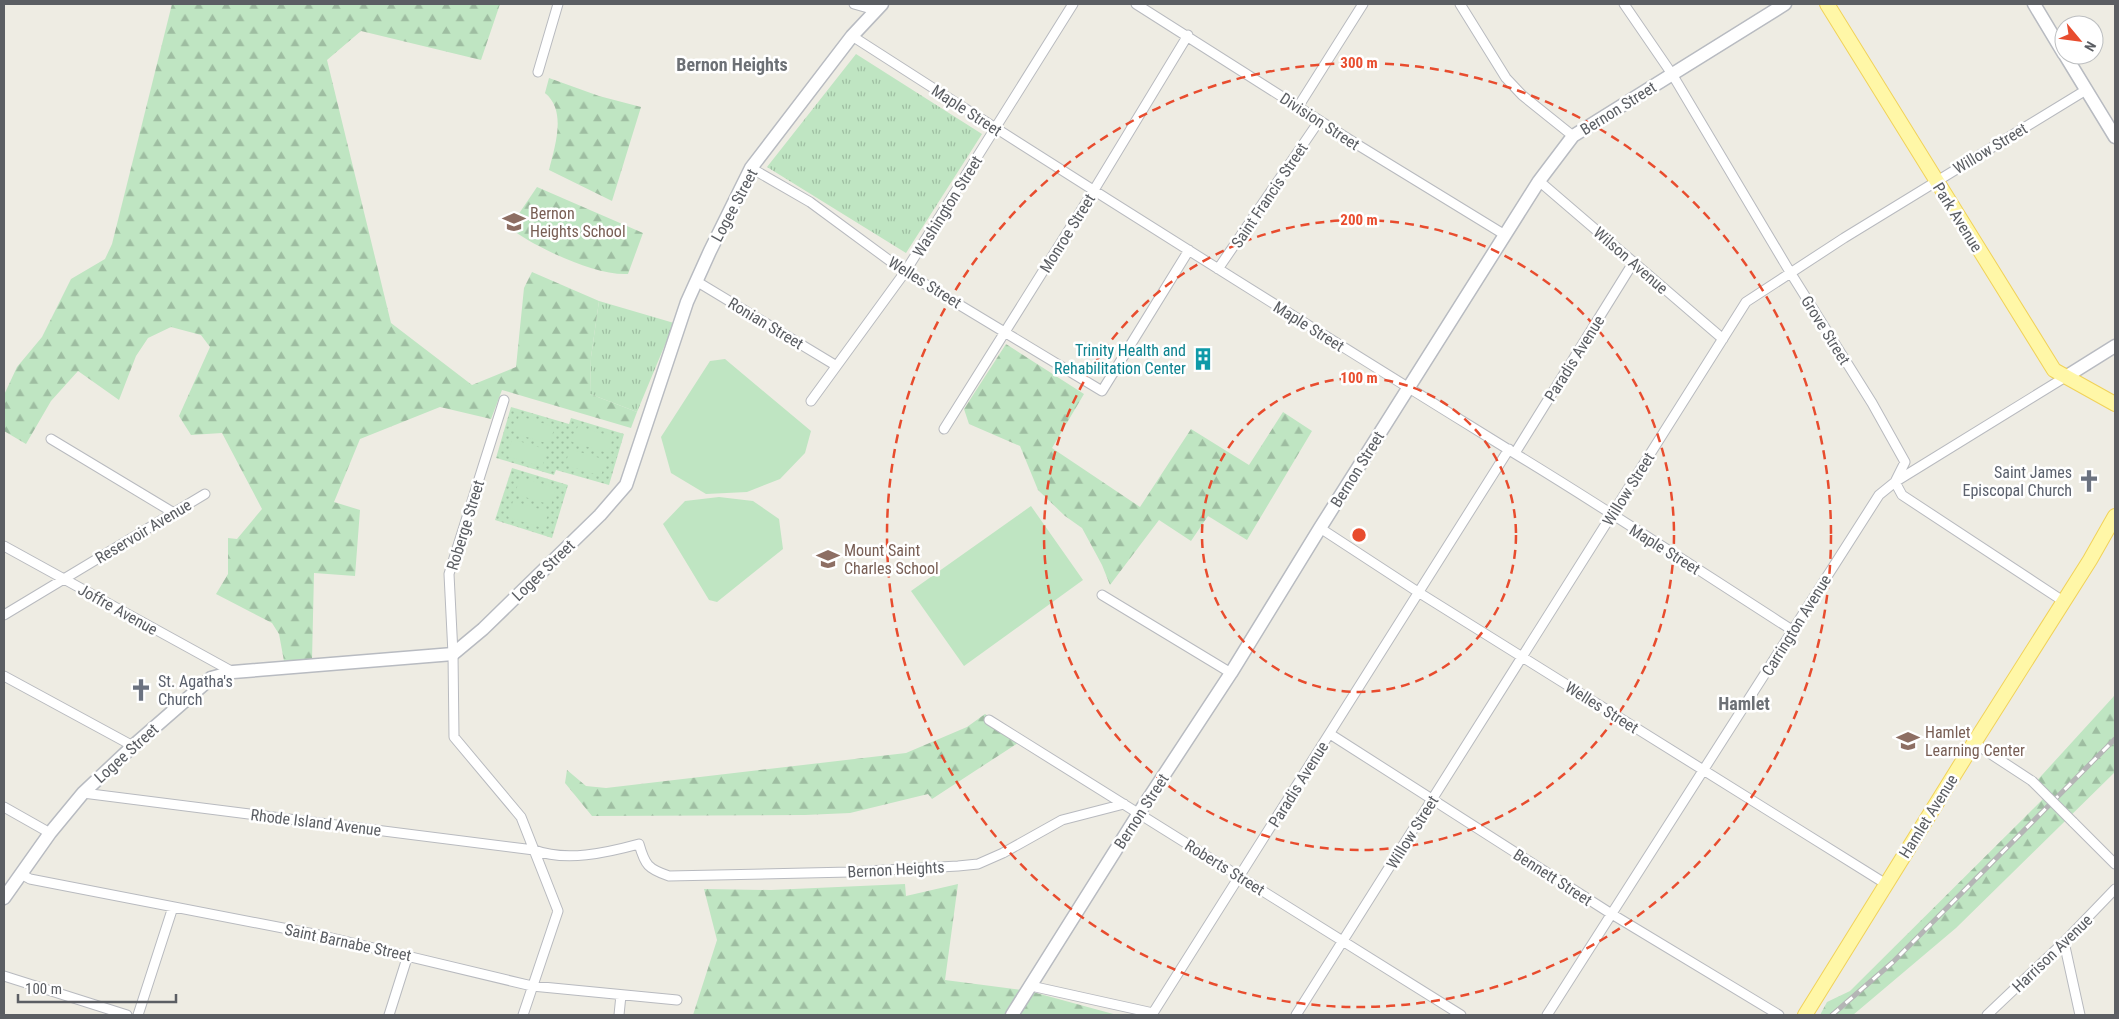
<svg xmlns="http://www.w3.org/2000/svg" width="2119" height="1019" viewBox="0 0 2119 1019" font-family="'Roboto Condensed',sans-serif">
<style>
.grass{fill:url(#grass-tufts)}
.forest{fill:url(#forest-firs)}
.park{fill:url(#park-dots)}
.pitch{fill:#bfe5c2}
.lines{fill:none;stroke-linecap:round;stroke-linejoin:round}
.street-casing{stroke:#b8babf;stroke-width:11}
.secondary-casing{stroke:#b8bbc1;stroke-width:15}
.primary-casing{stroke:#f1d259;stroke-width:16}
.street{stroke:#fff;stroke-width:9}
.secondary{stroke:#fff;stroke-width:12}
.primary{stroke:#fff7a7;stroke-width:14}
.rail-casing{stroke:#b4b5b5;stroke-width:5}
.rail{stroke:#fff;stroke-width:3;stroke-dasharray:9;stroke-linecap:butt}
.street-bridge-casing{stroke:#b8babf;stroke-width:11;stroke-linecap:butt}
.street-bridge{stroke:#fff;stroke-width:9}
.ring{fill:none;stroke:#e84c2e;stroke-width:2.5;stroke-dasharray:9 6}
.labels{text-anchor:middle;stroke-width:5;stroke-linejoin:round;paint-order:stroke}
.street-label{font-size:16px;fill:#5b5e63;stroke:#fff}
.education-label{font-size:16px;fill:#785e54;stroke:#fff;text-anchor:start}
.culture-label{font-size:16px;fill:#0d838f;stroke:#fff;text-anchor:end}
.worship-label{font-size:16px;fill:#5b616d;stroke:#fff;text-anchor:end}
.neighbourhood-label{font-size:18px;font-weight:bold;fill:#6c7075;stroke:#fff}
.centre{fill:#e84c2e;stroke:#fff;stroke-width:2.5}
.ring-label{font-size:15px;text-anchor:middle;font-weight:bold;fill:#e84c2e;stroke:#fff;stroke-width:5;stroke-linejoin:round;paint-order:stroke}
</style>
<defs>
<pattern id="grass-tufts" width="24" height="20" patternUnits="userSpaceOnUse" patternTransform="scale(1.25)"><rect width="24" height="20" fill="#bfe5c2"/><path d="M3 7l-1-3M5 7V3M7 7l1-3M15 17l-1-3M17 17v-4M19 17l1-3" fill="none" stroke="#9ebda1"/></pattern>
<pattern id="forest-firs" width="22" height="20" patternUnits="userSpaceOnUse" patternTransform="scale(1.25)"><rect width="22" height="20" fill="#bfe5c2"/><path d="M5 1l3.5 6h-7zM16 11l3.5 6h-7z" fill="#9ebda1"/></pattern>
<pattern id="park-dots" width="8" height="8" patternUnits="userSpaceOnUse" patternTransform="scale(1.25)"><rect width="8" height="8" fill="#bfe5c2"/><path d="M2 2h.1M6 6h.1" fill="none" stroke="#9ebda1" stroke-width="1.8" stroke-linecap="round"/></pattern>
</defs>
<rect width="100%" height="100%" fill="#eeece3"/>
<path class="grass" d="M856 54 982 134 906 253 767 167Z
M599 301 674 323 637 412 590 394 591 357Z"/>
<path class="forest" d="M172 4H500L481 60 361 31 327 60 391 323 472 385 516 367 524 288 532 272 599 301 591 357 590 394 637 412 631 428 502 390 491 419 440 407 360 439 334 502 360 510 355 576 314 573 312 660 284 661 279 634 272 623 216 594 228 574V538L237 539 262 509 222 433 191 435 179 416 210 347 201 335 171 327 148 338 136 356 119 400 78 371 51 401 26 444 4 431V395L17 367 42 337 71 279 105 259 112 244Z
M549 78 599 96 641 107 612 201 549 170C555 146 567 111 545 93Z
M537 187 643 233 628 274C597 276 539 249 514 231L518 215Z
M1006 344 1084 394 1052 448 1140 507 1191 429 1249 465 1283 412 1312 431 1247 540 1208 516 1191 541 1159 520 1110 585 1102 565 1082 528 1065 516 1038 490 1020 446 969 424 964 409Z
M2115 695V772L1956 928 1853 1015H1820L1827 1002 1850 991 2045 797 2032 786Z
M985 714 1024 739 932 799 928 794 850 813 805 815 592 816 565 783 567 770 586 786 606 788 906 753 967 727Z
M905 884 906 896 958 884 945 980 1029 991 1117 1015H693L717 940 704 889 771 890Z"/>
<path class="park" d="M511 407 569 424 571 418 624 434 609 485 556 470 554 475 496 458Z
M512 468 568 485 552 538 495 520Z"/>
<path class="pitch" d="M725 359 811 431 805 453 780 479 747 492 706 494 671 473 661 437 710 361Z
M519 416 555 427 549 444 514 433Z
M578 426 613 437 608 453 572 442Z
M512 439 548 450 542 467 507 456Z
M570 449 606 460 601 476 565 465Z
M520 477 556 488 551 505 515 494Z
M719 497 753 501 779 519 783 549 717 602 709 600 663 524 685 501Z
M513 501 549 512 543 528 508 517Z
M1031 506 1083 580 964 666 911 591Z"/>
<g class="lines">
<defs>
<path id="street" d="M854 4 875 10
M1136 4 1358 145 1505 235
M1460 4 1506 78 1522 95 1573 136
M1624 4 1672 74 1790 272 1872 403 1905 462 1895 482 1902 495 2063 601
M852 36C1071 177 1292 316 1514 453 1608 510 1700 571 1792 630
M538 72 558 4
M1298 107 1363 4
M751 168 810 202 905 272 1102 391 1189 250
M1539 181 1723 339
M1218 269 1319 121
M696 281 835 365
M504 400 449 574 453 654 454 737 521 817 558 911 523 1015
M811 401 905 272 1073 4
M944 429 1094 190 1188 35
M51 439 174 513
M1515 453 1633 263
M1320 528 1418 592 1886 884
M4 546 233 672
M1102 595 1231 673
M4 615 205 494
M4 676 133 746
M989 720 1461 1015
M1330 734 1610 913 1779 1015
M1974 743 2032 781
M83 793 534 850C566 862 606 853 639 844 645 865 648 869 669 876L850 872 958 866 978 864 1003 853 1062 820 1124 804
M4 807 50 833
M2073 822 2115 864
M21 874 30 879 319 935 532 986 677 1000
M2064 942 2080 1015
M4 976 127 1015
M1031 986 1153 1013 1509 449
M138 1015 173 907
M389 1015 408 955
M619 1015 621 995
M1296 1015 1746 302 1844 238 2086 90
M1547 1015 1879 495 1895 482 2067 376
M1987 1015 2064 942 2115 889"/>
<path id="secondary" d="M2034 4 2064 54
M2065 55 2115 137
M2067 376 2115 346
M4 898 50 833 83 793 133 746 211 678 233 672 453 654 483 629 600 515 626 485 687 302 710 251 751 168 852 36 882 4
M1012 1015 1139 813 1231 673 1320 528 1539 181 1573 136 1785 4"/>
<path id="primary" d="M1827 4 2054 370 2115 404
M1805 1015 1974 743 2090 560 2115 516"/>
</defs>
<use href="#street" class="street-casing"/>
<use href="#secondary" class="secondary-casing"/>
<use href="#primary" class="primary-casing"/>
<use href="#street" class="street"/>
<use href="#secondary" class="secondary"/>
<use href="#primary" class="primary"/>
<defs>
<path id="rail" d="M1832 1015 1893 962 2115 739"/>
</defs>
<use href="#rail" class="rail-casing"/>
<use href="#rail" class="rail"/>
<defs>
<path id="street-bridge" d="M2032 781 2073 822"/>
</defs>
<use href="#street-bridge" class="street-bridge-casing"/>
<use href="#street-bridge" class="street-bridge"/>
</g>
<g class="ring">
<circle cx="1359" cy="535" r="157"/>
<circle cx="1359" cy="535" r="315"/>
<circle cx="1359" cy="535" r="472"/>
</g>
<defs>
<symbol id="school-bare" viewBox="-9 -9 18 18"><path d="M0-5L7-2L0 1L-7-2ZM-4 1L0 2.5L4 1V4Q0 6-4 4Z" fill="#8d6e63" stroke="#fff" stroke-width="2.5" paint-order="stroke"/></symbol>
<symbol id="building-bare" viewBox="-9 -9 18 18"><path d="M-4-6H4V6H1V3H-1V6H-4ZM-2.5-4.3h1.7v1.8h-1.7ZM.8-4.3h1.7v1.8H.8ZM-2.5-1h1.7V.8h-1.7ZM.8-1h1.7V.8H.8Z" fill="#0f9aa8" stroke="#fff" stroke-width="2.5" paint-order="stroke"/></symbol>
<symbol id="church-bare" viewBox="-9 -9 18 18"><path d="M-1.2-6h2.4v3.5h3.3v2.4h-3.3V6h-2.4V-.1h-3.3v-2.4h3.3Z" fill="#6b7280" stroke="#fff" stroke-width="2.5" paint-order="stroke"/></symbol>
</defs>
<g fill-rule="evenodd">
<use href="#school-bare" x="498" y="206" width="32" height="32"/>
<use href="#building-bare" x="1187" y="343" width="32" height="32"/>
<use href="#church-bare" x="2073" y="465" width="32" height="32"/>
<use href="#school-bare" x="812" y="543" width="32" height="32"/>
<use href="#church-bare" x="125" y="674" width="32" height="32"/>
<use href="#school-bare" x="1892" y="725" width="32" height="32"/>
</g>
<g class="labels">
<g class="street-label">
<text transform="translate(1618 108) rotate(-32)" y="6">Bernon Street</text>
<text transform="translate(967 110) rotate(33)" y="6">Maple Street</text>
<text transform="translate(1320 121) rotate(33)" y="6">Division Street</text>
<text transform="translate(1990 148) rotate(-31)" y="6">Willow Street</text>
<text transform="translate(1269 195) rotate(-56)" y="6">Saint Francis Street</text>
<text transform="translate(734 205) rotate(-62)" y="6">Logee Street</text>
<text transform="translate(947 206) rotate(-58)" y="6">Washington Street</text>
<text transform="translate(1958 217) rotate(58)" y="6">Park Avenue</text>
<text transform="translate(1067 233) rotate(-58)" y="6">Monroe Street</text>
<text transform="translate(1631 260) rotate(41)" y="6">Wilson Avenue</text>
<text transform="translate(925 282) rotate(32)" y="6">Welles Street</text>
<text transform="translate(766 323) rotate(31)" y="6">Ronian Street</text>
<text transform="translate(1309 326) rotate(32)" y="6">Maple Street</text>
<text transform="translate(1826 330) rotate(58)" y="6">Grove Street</text>
<text transform="translate(1574 358) rotate(-58)" y="6">Paradis Avenue</text>
<text transform="translate(1357 469) rotate(-58)" y="6">Bernon Street</text>
<text transform="translate(1628 489) rotate(-58)" y="6">Willow Street</text>
<text transform="translate(465 525) rotate(-73)" y="6">Roberge Street</text>
<text transform="translate(143 531) rotate(-31)" y="6">Reservoir Avenue</text>
<text transform="translate(1665 549) rotate(32)" y="6">Maple Street</text>
<text transform="translate(543 570) rotate(-44)" y="6">Logee Street</text>
<text transform="translate(118 609) rotate(29)" y="6">Joffre Avenue</text>
<text transform="translate(1796 625) rotate(-58)" y="6">Carrington Avenue</text>
<text transform="translate(1602 707) rotate(32)" y="6">Welles Street</text>
<text transform="translate(126 753) rotate(-42)" y="6">Logee Street</text>
<text transform="translate(1298 784) rotate(-58)" y="6">Paradis Avenue</text>
<text transform="translate(1141 811) rotate(-57)" y="6">Bernon Street</text>
<text transform="translate(1928 816) rotate(-58)" y="6">Hamlet Avenue</text>
<text transform="translate(316 822) rotate(7)" y="6">Rhode Island Avenue</text>
<text transform="translate(1412 832) rotate(-58)" y="6">Willow Street</text>
<text transform="translate(1225 867) rotate(32)" y="6">Roberts Street</text>
<text transform="translate(896 869) rotate(-3)" y="6">Bernon Heights</text>
<text transform="translate(1553 877) rotate(33)" y="6">Bennett Street</text>
<text transform="translate(348 942) rotate(12)" y="6">Saint Barnabe Street</text>
<text transform="translate(2052 953) rotate(-44)" y="6">Harrison Avenue</text>
</g>
<g class="education-label">
<text x="530" y="219">Bernon<tspan x="530" dy="18">Heights School</tspan></text>
<text x="844" y="556">Mount Saint<tspan x="844" dy="18">Charles School</tspan></text>
<text x="1925" y="738">Hamlet<tspan x="1925" dy="18">Learning Center</tspan></text>
</g>
<g class="culture-label">
<text x="1186" y="356">Trinity Health and<tspan x="1186" dy="18">Rehabilitation Center</tspan></text>
</g>
<g class="worship-label">
<text x="2072" y="478">Saint James<tspan x="2072" dy="18">Episcopal Church</tspan></text>
<text x="158" y="687" text-anchor="start">St. Agatha's<tspan x="158" dy="18">Church</tspan></text>
</g>
<g class="neighbourhood-label">
<text x="732" y="71">Bernon Heights</text>
<text x="1744" y="710">Hamlet</text>
</g>
</g>
<circle cx="1359" cy="535" r="8" class="centre"/>
<g class="ring-label">
<text x="1359" y="68">300 m</text>
<text x="1359" y="225">200 m</text>
<text x="1359" y="383">100 m</text>
</g>
<rect width="2119" height="1019" fill="none" stroke="#5b5e63" stroke-width="10"/>
<g transform="translate(2079 40) rotate(119)"><circle r="24" fill="#ffffff" stroke="#bdbfc1"/>
<path d="M0-4L9 19L0 12L-9 19Z" fill="#e84c2e"/>
<text y="-8" font-size="14" font-weight="bold" text-anchor="middle" fill="#5b5e63">N</text>
</g>
<path d="M18 994v8h158v-8" fill="none" stroke="#5b5e63" stroke-width="2.5"/>
<text x="25" y="994" font-size="15" fill="#5b5e63" stroke="#ffffff" stroke-width="4" paint-order="stroke">100 m</text>
</svg>
